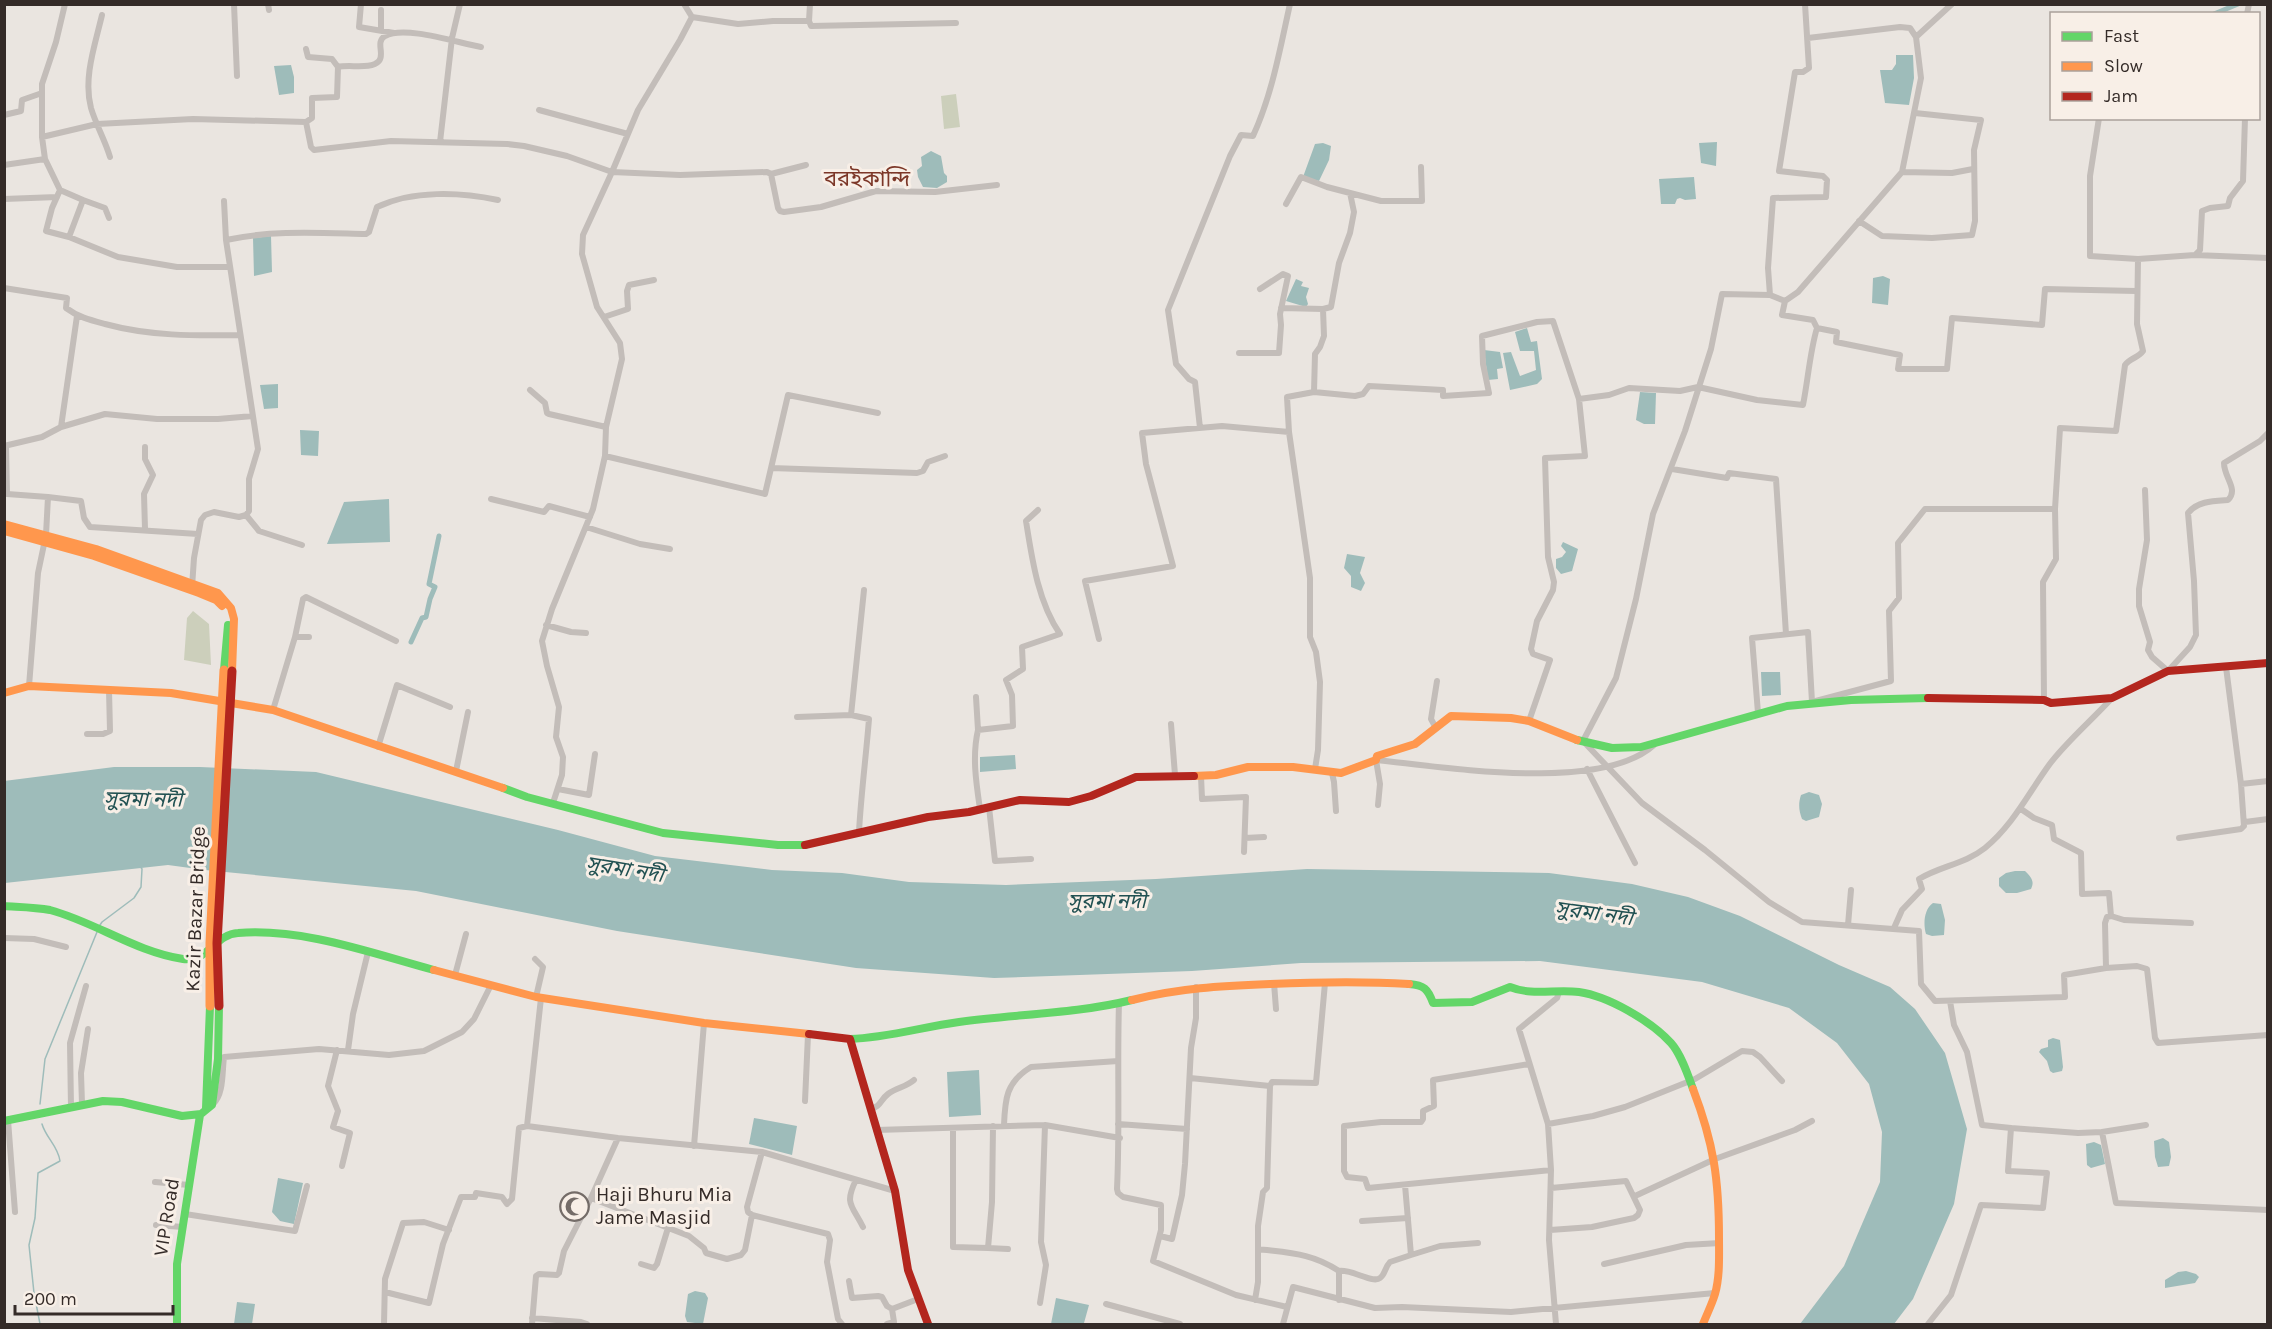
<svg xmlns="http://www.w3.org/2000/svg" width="2272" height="1329" viewBox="0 0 2272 1329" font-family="Karla,'Noto Sans Bengali',sans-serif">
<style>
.green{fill:#cccfbb}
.water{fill:#9ebcba}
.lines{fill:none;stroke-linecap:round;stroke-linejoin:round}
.stream{stroke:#9ebcba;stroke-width:1.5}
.canal{stroke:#9ebcba;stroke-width:5}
.street{stroke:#c3bdb9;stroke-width:6}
.fast{stroke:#63d668;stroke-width:8}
.slow{stroke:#ff974d;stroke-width:8}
.jam{stroke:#b3261e;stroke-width:8}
.slow-bridge{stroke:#ff974d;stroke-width:9}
.jam-bridge{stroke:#b3261e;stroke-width:9}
.labels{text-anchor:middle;stroke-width:6;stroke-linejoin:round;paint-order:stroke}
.street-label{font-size:20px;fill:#342b28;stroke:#f8efe7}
.poi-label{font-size:20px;fill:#342b28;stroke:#f8efe7;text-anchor:start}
.water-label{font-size:21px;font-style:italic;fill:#215152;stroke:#f8efe7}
.quarter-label{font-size:22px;fill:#7c3728;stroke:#f8efe7}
</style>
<rect width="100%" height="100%" fill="#eae5e0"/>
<path class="green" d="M956 94 960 127 944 129 941 96Z
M193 611 209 624 211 665 184 660 187 618Z"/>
<path class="water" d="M1896 55H1913L1914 78 1909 105 1885 103 1880 70H1892L1896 64Z
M291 65 294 77V93L279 95 274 66Z
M1717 142 1716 166 1701 163 1699 143Z
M1323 143 1331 146 1329 160 1319 181 1303 177 1315 144Z
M931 151 941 156 944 173 947 176V182L937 188 923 187 918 177 917 170 922 166 921 157Z
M1694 177 1696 199 1685 200 1680 198 1677 199 1675 204H1661L1659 179Z
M271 236 272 272 254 276 253 238Z
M1883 276 1890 279 1888 305 1872 303 1873 278Z
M1296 279 1303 282 1301 286 1309 288 1306 297 1308 304 1306 307 1286 301Z
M1527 328 1531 342 1537 341 1542 379 1537 384 1510 390 1503 353 1511 352 1520 376 1536 370 1534 351H1520L1515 332Z
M1484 350 1500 352 1503 368 1497 369 1498 379 1488 380Z
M278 384V408L264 409 260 385Z
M1640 392 1656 393 1655 424H1644L1636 420Z
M300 430 319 431 318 456 301 455Z
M389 499 390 542 327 544 344 502Z
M1563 542 1578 549 1572 571 1561 574 1556 568V559L1562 557 1566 552 1561 546Z
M1347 554 1365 557 1360 573 1365 583 1361 591 1351 587V576L1344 568Z
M1761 672H1780L1781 695 1762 696Z
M1015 755 1016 769 980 772V757Z
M114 767H200L316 772 558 830 655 856 772 870 842 873 909 882 1006 885 1156 879 1307 869 1549 873 1632 884 1688 897 1740 916 1839 965 1890 987 1915 1009 1945 1053 1967 1129 1954 1204 1913 1299 1894 1324H1800L1844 1266 1880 1182 1882 1132 1869 1084 1837 1043 1789 1008 1702 982 1540 961 1301 963 1192 971 994 978 856 968 617 931 416 891 205 870 168 865 5 883 4 781Z
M1809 792 1819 795 1822 804 1819 817 1806 821 1802 819C1799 811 1798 804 1801 795Z
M2015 871H2025C2031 877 2035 881 2031 889L2017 893H2006L1999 886V878L2006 873Z
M1933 903 1941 904 1945 920 1944 935 1932 936 1926 934C1923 924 1924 909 1933 903Z
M2053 1038 2060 1040 2063 1067 2062 1071 2053 1073 2050 1071 2047 1061 2039 1052 2041 1049 2048 1047V1040Z
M979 1070 981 1115 949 1117 947 1072Z
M754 1118 797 1126 792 1155 749 1144Z
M2163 1138 2169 1142 2171 1157 2169 1166 2158 1167 2155 1157 2154 1141Z
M2094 1142 2101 1145 2105 1164 2091 1168 2087 1165 2086 1144Z
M278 1178 303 1183 294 1224 280 1221 272 1212Z
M2186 1271 2196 1274 2199 1277 2195 1283 2165 1288V1280L2178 1272Z
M695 1291 705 1293 708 1298 703 1324 687 1322 685 1316 688 1294Z
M1056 1298 1089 1305 1084 1323 1089 1324H1051Z
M237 1302 255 1304 252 1324H234Z"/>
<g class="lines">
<path class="stream" d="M100 925 102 922 134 898 141 887 142 869 140 866
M40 1104 45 1059 97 932
M40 1324 34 1293 29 1245 35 1218 38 1173 60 1161C58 1146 46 1138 42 1124"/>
<path class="canal" d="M2214 14 2238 4
M411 642 422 618 426 617 430 599 435 587 429 584 439 536"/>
<path class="street" d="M234 4 237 76
M268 4 269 10
M361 4 359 27 394 33
M684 4 692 17
M2247 14 2249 4
M102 15C95 45 83 78 91 108 96 125 105 140 110 157
M692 17 680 40 638 110 612 172 680 175 767 172 771 174 778 208 780 211 784 212 821 207 876 191 935 192 997 185
M692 17 738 24 773 21H809L811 26 956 23
M809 21 810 4
M381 29V10
M1916 37 1952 4
M1808 38 1900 27 1910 28 1916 37 1921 78 1902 172 1798 292 1785 301 1770 295 1722 294 1711 349 1685 431 1653 514 1636 599 1616 678 1583 741 1642 803 1705 850 1769 902 1802 922 1919 931 1921 984 1935 1001 2065 997 2064 975 2106 968 2105 923 2107 917 2111 916 2109 893 2082 894 2081 853 2054 839 2052 825 2034 818 2021 809
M306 49 308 57 332 59 338 67
M539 110 628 134
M4 115 21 111 22 100 42 93
M2099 118 2090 176V256L2138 259 2195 255 2268 258
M306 122 312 118V98L337 97 338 67C349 64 371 70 379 61 385 54 375 42 385 36 405 25 458 43 481 47
M42 137V84L56 42 65 4
M440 142 452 38 460 4
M45 159 60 190 83 200 69 237 118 257 177 267H228
M4 165 45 159 42 137 97 124 193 119 306 122 311 147 314 150 391 141 507 144 524 146 567 156 612 172 583 235 582 254 597 307 620 343 622 359 606 427 605 456 593 509 552 609 542 641 547 666 559 707 556 737 563 757 562 775 553 803
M1902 172 1952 173 1973 169
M771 174 806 165
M60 190 52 208 46 231 69 237
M4 199 57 197
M83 200 105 208 109 218
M224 201 226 240
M1286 204 1301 177 1327 187 1381 201H1422L1421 167
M1859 221 1882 236 1932 238 1972 235 1975 221 1974 150 1981 120 1915 113
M2195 255 2200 250 2202 211 2210 208 2228 206 2230 198 2243 181 2245 118
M4 288 67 298 66 308C78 317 90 320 105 324 149 336 194 336 240 335
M1770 295 1768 268 1773 198 1826 197 1827 180 1823 176 1779 171 1795 72H1803L1809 68 1805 4
M1785 301 1782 315 1813 320 1817 328 1837 332 1836 342 1900 355 1898 369H1947L1952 318 2042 325 2045 289 2136 291
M1281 308 1323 309
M77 316 61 427 105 414 157 419H218L253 416
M604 317 628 309 627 291 629 285 654 280
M1239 353H1279L1281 325 1280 314 1288 276 1283 274 1260 289
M530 390 545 403 547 413 549 414 606 427
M1314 392 1315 354 1320 347 1324 336 1323 309 1331 307 1339 263 1350 233 1354 212 1350 193
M1579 399 1609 395 1629 388 1680 391 1698 387 1757 400 1803 405C1808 380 1810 351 1817 328
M1200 428 1195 382 1189 379 1176 364 1168 310 1230 156 1241 135 1253 136C1272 95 1280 49 1290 4
M4 446 42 437 61 427
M6 446 7 494 48 497
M605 456 765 494 788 395 878 413
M771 468 917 473 923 471 928 462 945 456
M1672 469 1727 478 1729 473 1776 479 1786 634
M2145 490 2147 540 2139 589V606L2150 642 2148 650 2152 657 2168 671 2190 647 2196 635 2194 581 2188 513C2198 501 2213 501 2228 500 2239 489 2224 478 2224 463L2260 441 2268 433
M491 499 544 512 549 506 590 517
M246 515 259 531 302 545
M586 527 640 544 670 549
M145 529 144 494 153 475 145 459V447
M192 587 194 558 201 520 205 515 214 512 239 517 246 515 249 511V479L258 449 226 240C271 230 319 233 366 234L369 232 377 207C413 190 460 192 498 200
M546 625 571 632 586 633
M295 637H309
M1099 639 1085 581 1173 566 1146 464 1142 433 1222 426 1289 432
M29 686 38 573 46 535 48 497 81 501 84 518 90 527 198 534
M976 697 978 730
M2044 700 2043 582 2056 559 2055 509 2060 428 2116 431 2125 365C2130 358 2138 358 2143 351L2137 324 2138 259
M273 710 295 637 303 599 306 597 396 641
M1758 713 1752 638 1808 632 1812 702 1891 681 1889 611 1899 598 1898 543 1925 509H2055
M851 715 864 590
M797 717 851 715 869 719C866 757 861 794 859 832
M1171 724 1175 775
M1436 728 1431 719 1437 681
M87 734H103L110 731 109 690
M378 747 397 685 450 707
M1315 769 1318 750 1320 682 1316 652 1310 637V578L1289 432 1287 397 1314 392 1355 396 1363 394 1369 386 1443 390V396L1489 393 1483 364 1482 336 1537 322 1553 321 1579 399 1585 456 1545 458 1548 557 1554 582 1553 590 1537 621 1531 649 1533 654 1550 660 1529 721
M1587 769 1635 863
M456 771 468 712
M1332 773 1334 782 1336 811
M1201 776 1202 799 1246 797 1244 852
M2241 784 2268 781
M558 789 589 795 595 754
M1378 805 1380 784 1376 760C1445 767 1601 793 1654 745
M989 807 995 861 1031 859
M980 809C976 782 972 756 978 730L1013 726 1012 695 1006 680 1023 669 1022 647 1060 634C1038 602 1032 559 1026 521L1038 510
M2245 822 2268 819
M1245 838 1264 837
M2179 838 2241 829 2244 826 2241 784 2226 667
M2111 916 2124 920 2191 923
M1848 925 1851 890
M1894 928 1902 910 1922 889 1919 879C1940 866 1965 864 1985 848 2013 825 2028 794 2049 765 2065 743 2093 719 2112 698
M4 938 34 939 66 947
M535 959 543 967 536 997
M2106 968 2137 966 2147 969 2155 1038 2158 1043 2268 1035
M455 975 466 934
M1274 983 1276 1009
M1119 1003C1117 1065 1120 1127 1117 1189L1118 1193 1123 1197 1161 1205V1230L1153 1261 1236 1295 1287 1307
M337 1050 328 1086 338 1111 333 1127 350 1133 342 1166
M348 1050 353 1014 368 952
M1529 1064 1433 1080 1434 1106 1423 1111V1119L1421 1122H1381L1344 1126V1171L1347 1177 1365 1179 1368 1188 1551 1170
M1190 1078 1270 1086 1267 1188 1263 1192 1258 1226V1282L1255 1300
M1270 1086 1272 1082 1316 1083 1325 983
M805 1101 808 1035
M82 1104 81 1073 88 1029
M213 1104C224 1094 222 1072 224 1057L319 1049 389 1055 424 1051 462 1032 474 1019 491 985
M71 1108 70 1043 86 986
M870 1109C881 1107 880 1100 888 1094 896 1088 906 1087 914 1080
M8 1120 15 1212
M1118 1124 1187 1129
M1548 1124 1593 1116 1625 1107 1695 1079 1742 1051 1753 1052 1760 1057 1782 1081
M1004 1125C1005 1099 1006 1082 1031 1067L1118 1061
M527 1126 541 998
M993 1126 992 1202 988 1248 1008 1249
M953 1128V1247L988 1248
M2011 1128 2078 1133 2102 1132 2146 1125
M876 1130 1045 1125 1120 1138
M2102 1132 2116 1203 2268 1210
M694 1146 704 1023
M762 1152 747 1207 748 1212 752 1215 828 1234 830 1240 827 1262 838 1319 842 1324
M856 1180C844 1204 852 1205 863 1227
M155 1182 189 1185
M1405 1185 1411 1255 1440 1246 1478 1243
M1635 1196 1715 1159 1795 1130 1812 1121
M591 1198 689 1236 704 1248 706 1253 727 1259 741 1255 745 1250 752 1215
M185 1214 295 1231 307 1186
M1362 1221 1408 1218
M156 1225 183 1227
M1550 1230 1592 1227 1634 1218 1638 1215 1640 1210 1626 1181 1551 1188
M1160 1236 1172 1239 1182 1195 1185 1164 1191 1048 1196 1018V987
M1258 1249C1290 1253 1312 1253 1339 1271V1300
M641 1264 654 1268 657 1264 668 1228
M1604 1264 1686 1245 1720 1243
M1339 1271C1352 1269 1373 1284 1380 1278 1385 1275 1385 1267 1390 1262L1411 1255
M849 1281 852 1298 878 1296 882 1297 887 1306 892 1309 918 1299
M385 1292 429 1303 443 1244 461 1197H475L476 1193 502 1197 507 1204 512 1199 519 1128 527 1126 618 1138 762 1152 895 1191
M1040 1303 1046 1265 1041 1242 1045 1125
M1106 1304 1180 1324
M532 1318 581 1322 587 1324
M384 1324 385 1279 403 1223 424 1222 449 1230
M532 1324 536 1276 539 1274 557 1275 559 1273 564 1251 591 1198 618 1138
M887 1324 894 1322 892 1309
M1283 1324 1293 1287 1375 1308 1402 1307 1511 1312 1715 1293
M1556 1324 1549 1240 1551 1170 1548 1124 1519 1029 1557 998 1559 992
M1928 1324 1951 1295 1981 1205 2043 1208 2047 1173 2008 1171 2011 1128 1982 1125 1967 1052 1954 1025 1950 1001"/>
<path class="fast" d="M224 670 228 625
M1577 740 1612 748 1641 747 1787 706 1851 700 1928 698
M503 788 527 797 663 833 778 845H805
M4 906C19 907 35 907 50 910 95 922 136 952 183 959 209 962 215 934 238 933 304 928 371 953 434 970
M1409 984C1424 985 1428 989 1433 1003L1472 1002 1510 987C1532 996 1555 989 1579 992 1608 996 1651 1021 1671 1043 1681 1054 1688 1075 1693 1089
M850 1039C887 1038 922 1027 959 1022 1016 1014 1075 1014 1132 1000
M206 1108 210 1006
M4 1121 103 1101 122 1102 182 1116 201 1114 212 1105 218 1059 219 1006
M177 1324V1264L200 1115"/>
<path class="slow" d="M4 524 96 549 218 593 231 608 234 619 232 671
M4 531 94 556 199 593 216 600 222 606
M4 693 29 686 171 693 273 710 503 788
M1194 776 1216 775 1248 767H1293L1341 773 1376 760 1377 756 1415 744 1451 716 1511 718 1529 721 1577 740
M434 970 536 997 704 1023 809 1034
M1132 1000C1179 988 1221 986 1270 984 1316 982 1362 981 1409 984
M1693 1089C1714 1144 1719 1180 1719 1238 1719 1257 1720 1276 1715 1294 1712 1304 1707 1314 1703 1324"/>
<path class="jam" d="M1928 698 2044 700 2051 703 2112 698 2168 671 2268 663
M805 845 928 817 969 812 1020 800 1069 802 1091 796 1136 777 1194 776
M809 1034 850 1039 895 1191 908 1270 928 1324"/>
<path class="slow-bridge" d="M210 1006V943L224 670"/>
<path class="jam-bridge" d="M219 1006 217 943 232 671"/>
</g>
<defs>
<symbol id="mosque-ring" viewBox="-11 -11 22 22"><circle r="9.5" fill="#f8efe7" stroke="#746c68" stroke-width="1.5"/><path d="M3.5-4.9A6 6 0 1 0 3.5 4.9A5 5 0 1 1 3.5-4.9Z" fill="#746c68"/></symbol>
</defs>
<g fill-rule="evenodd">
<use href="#mosque-ring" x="558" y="1190" width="33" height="33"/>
</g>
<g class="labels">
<g class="street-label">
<text transform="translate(195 909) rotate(-88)" y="7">Kazir Bazar Bridge</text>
<text transform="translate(166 1217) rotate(-81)" y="7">VIP Road</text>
</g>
<g class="poi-label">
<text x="596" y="1201">Haji Bhuru Mia<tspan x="596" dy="23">Jame Masjid</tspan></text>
</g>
<g class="water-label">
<text transform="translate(143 799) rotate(1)" y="7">সুরমা নদী</text>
<text transform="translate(625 869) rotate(9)" y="7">সুরমা নদী</text>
<text x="1107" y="908">সুরমা নদী</text>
<text transform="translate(1594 913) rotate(8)" y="7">সুরমা নদী</text>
</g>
<g class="quarter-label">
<text x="867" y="186">বরইকান্দি</text>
</g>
</g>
<rect width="2272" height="1329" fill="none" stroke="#342b28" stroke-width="12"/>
<rect x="2050" y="12" width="210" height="108" fill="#f8efe7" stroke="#aaa19b" stroke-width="1.5"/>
<rect x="2062" y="32" width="30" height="9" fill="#63d668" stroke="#aaa19b" stroke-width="1.5"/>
<text x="2104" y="42" font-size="18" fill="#342b28">Fast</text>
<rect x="2062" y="62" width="30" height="9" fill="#ff974d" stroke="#aaa19b" stroke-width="1.5"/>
<text x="2104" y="72" font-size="18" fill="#342b28">Slow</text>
<rect x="2062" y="92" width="30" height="9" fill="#b3261e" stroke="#aaa19b" stroke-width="1.5"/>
<text x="2104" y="102" font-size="18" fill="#342b28">Jam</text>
<path d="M15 1305v9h158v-9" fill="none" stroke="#342b28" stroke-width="3"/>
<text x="24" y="1305" font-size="18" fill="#342b28" stroke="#f8efe7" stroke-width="4.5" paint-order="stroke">200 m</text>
</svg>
